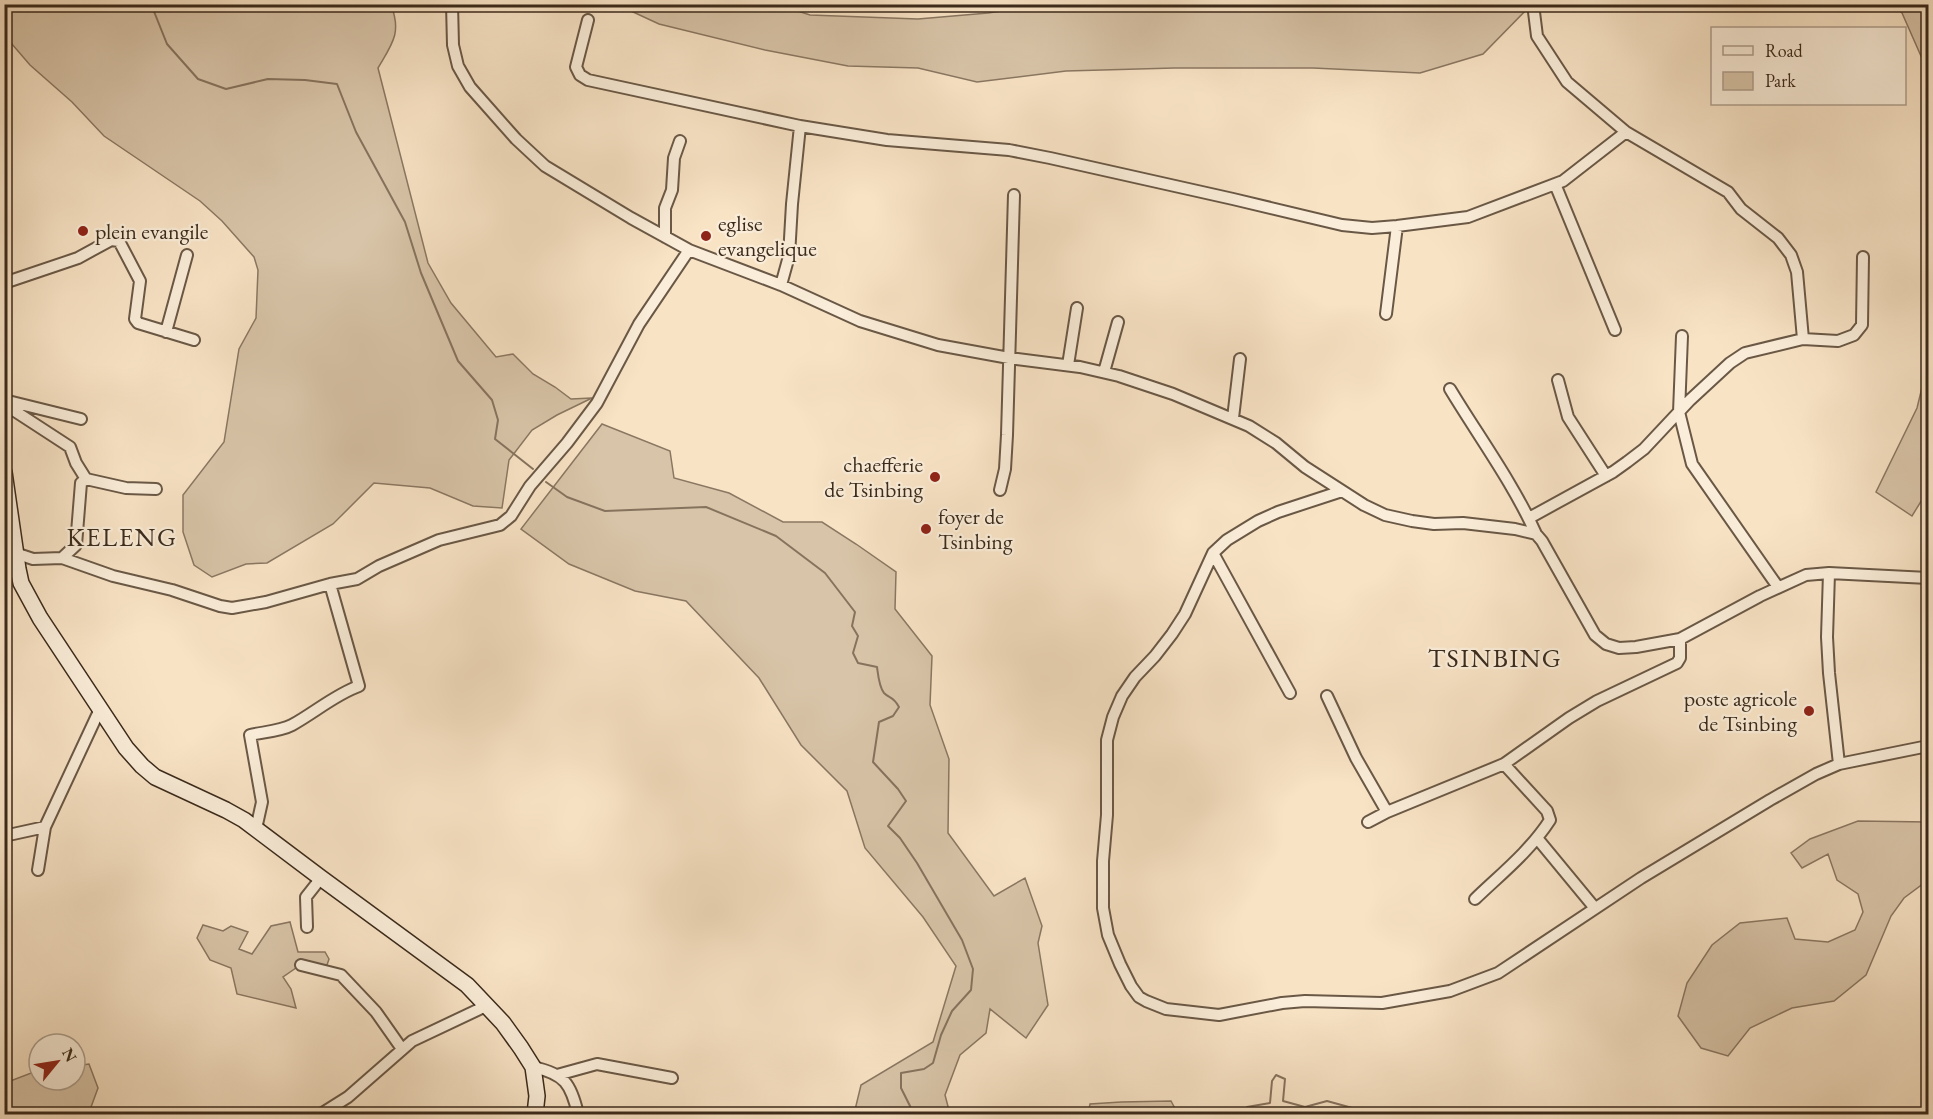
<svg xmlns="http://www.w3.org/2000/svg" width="1933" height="1119" viewBox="0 0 1933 1119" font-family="'EB Garamond',serif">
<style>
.green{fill:#d8c4a8;stroke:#8a7762;stroke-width:1.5}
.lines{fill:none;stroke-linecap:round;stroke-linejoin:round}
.stream{stroke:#86735e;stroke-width:2}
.street-casing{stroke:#6a5846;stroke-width:14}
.secondary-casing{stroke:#3b2a1b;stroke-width:18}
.street{stroke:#faedd9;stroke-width:10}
.secondary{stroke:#faedd9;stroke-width:15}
.poi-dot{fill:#8f2418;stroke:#faedd9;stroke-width:2}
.labels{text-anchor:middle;stroke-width:4.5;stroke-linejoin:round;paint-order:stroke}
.poi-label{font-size:22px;fill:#3b2a1b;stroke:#faedd9;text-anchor:start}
.quarter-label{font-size:26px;letter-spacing:1.5px;fill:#3b2a1b;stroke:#faedd9}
</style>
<rect width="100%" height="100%" fill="#f8e3c5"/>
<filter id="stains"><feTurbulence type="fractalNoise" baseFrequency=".00333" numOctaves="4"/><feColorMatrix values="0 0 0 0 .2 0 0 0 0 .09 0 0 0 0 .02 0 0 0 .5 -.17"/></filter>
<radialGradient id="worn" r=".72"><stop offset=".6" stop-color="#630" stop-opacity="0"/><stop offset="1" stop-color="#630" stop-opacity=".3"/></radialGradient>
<path class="green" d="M776 4 810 15 918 19 988 13 1047 4 1531 5 1483 54 1420 73 1313 68H1174L1066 71 977 82 918 68 848 66 765 50 659 24 618 5Z
M4 5H391C402 33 392 44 378 68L428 263 451 303 496 357 513 354 533 374 555 387 571 399 592 398 557 415 532 430 509 460 502 508 473 506 430 488 374 483 333 524 267 563 246 564 212 577 194 565 183 532V495L224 442 239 349 256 318 258 270 254 257 222 221 200 201 104 136 72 102 30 65 5 36Z
M1894 5H1928V72L1902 13Z
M1928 363V490L1912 516 1876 492 1917 408Z
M602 424 670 451 674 478 729 493 783 522H822L856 544 896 572 895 609 932 656 930 705 949 759 948 833 994 896 1025 878 1042 926 1038 943 1048 1005 1026 1038 990 1009 986 1033 960 1055 945 1095 950 1114H854L861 1085 933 1042 956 966 923 917 865 848 847 791 801 745 759 678 686 601 635 591 569 564 521 529Z
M1858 821 1928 822V880L1904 898 1891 916 1866 975 1834 1001 1792 1008 1750 1028 1728 1056 1701 1048 1678 1016 1687 983 1712 945 1740 923 1787 918 1795 939 1828 942 1855 930 1863 912 1858 894 1837 880 1828 854 1802 868 1791 853 1810 839Z
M290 922 298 952H325L329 959 327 965 316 974 296 968 283 977 291 989 296 1008 237 994 231 968 210 960 197 938 203 925 223 931 231 926 248 932 239 949 252 954 271 926Z
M89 1064 98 1088 91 1107 85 1114H5V1083L39 1070V1080H75V1066Z
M1171 1101 1178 1114H1088L1090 1104 1121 1102Z"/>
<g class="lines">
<path class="stream" d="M151 4 167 44 198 79 226 89 268 79 305 80 337 84 356 132 405 222 421 273 458 361 492 400 498 420 495 439 533 469
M546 482 567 497 605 511 706 507 776 536 825 573 855 612 852 626 858 636 853 653 858 663 877 667C878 674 879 687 884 693 890 699 893 696 899 707L893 716 879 722 873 762 898 789 906 801 888 826 900 838 917 863 962 940 973 969 971 990 952 1011 941 1035 933 1063 924 1069 901 1073V1088L914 1114
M1242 1114 1247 1107 1270 1103 1272 1081 1276 1075 1285 1079 1283 1101 1305 1107 1327 1101 1374 1114
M1421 1114 1443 1108"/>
<defs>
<path id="street" d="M452 4 453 45 458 66 470 87 516 139 545 166 631 218 689 250 781 285 860 321 938 345 1009 358 1080 367 1119 376 1173 394 1249 426 1276 443 1305 467 1364 505 1385 515 1412 521 1434 524 1463 523 1515 529 1536 534 1542 541 1595 635 1606 644 1619 648 1636 647 1680 639 1760 596 1806 575 1829 573 1928 578
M1533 4 1537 36 1567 82 1626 132
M588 20 576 67 580 75 588 80 800 126
M1555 184 1615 330
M665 237V208L672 190 674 158 680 141
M4 283 78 258 111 240 119 241 140 281 135 319 138 323 194 340
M781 285 789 256 792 204 800 126 887 140 1009 150 1050 158 1233 199 1342 225 1372 228 1397 226 1468 217 1563 181 1626 132 1728 192 1741 209 1778 238 1791 255 1797 272 1803 339 1745 353 1730 363 1690 400 1644 449 1627 462 1613 472 1529 518
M1386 314 1397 226
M166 332 187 255
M1682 336 1679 412 1692 464 1778 587
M1803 339 1838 341 1854 335 1862 325 1863 257
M1068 365 1077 308
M1104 372 1118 322
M1558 380 1568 417 1606 476
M1450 389C1479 437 1513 483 1536 534
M4 400 81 419
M4 404 70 447 76 463 86 479
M1233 418 1240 359
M1000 490 1005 469 1007 435 1014 195
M1342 491 1278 512 1258 521 1227 540 1213 553 1185 614 1172 634 1155 656 1135 677 1122 696 1113 717 1107 740V815L1103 861V908L1108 935 1120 964 1131 986 1139 997 1146 1001 1166 1009 1219 1015 1282 1003 1305 1001 1382 1003 1450 991 1498 973 1641 878 1770 800 1816 774 1839 764
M15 553 33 559 62 558 113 576 172 590 220 606 232 608 266 602 330 584 357 579 379 566 439 540 500 525 511 516 530 486 567 443 597 403 639 324 689 250
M1213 553 1290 693
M62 558 76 545 81 483 86 479 126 488 156 489
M4 572 18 569
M1829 573 1827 637 1829 673 1839 764 1928 746
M1327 696 1356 758 1387 812
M1368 822 1387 812 1504 764 1569 718 1597 701 1677 663 1680 658V639
M256 829 262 802 250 735C263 732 281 731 292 725 314 713 336 694 359 686L330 584
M4 836 45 827
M1537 838 1594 907
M38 870 45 827 100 709
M1475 899C1501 874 1530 851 1550 820L1547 811 1504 764
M307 927 306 897 321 878
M301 965 341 975 376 1012 402 1049
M533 1067C565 1074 571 1084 578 1114
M557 1075 597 1064 672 1078
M321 1114 348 1097 412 1041 488 1005"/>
<path id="secondary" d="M4 472 18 569 21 583 40 618 126 748 142 766 155 777 226 810 244 820 321 878 467 985 503 1023 521 1048 533 1067 537 1096 535 1114"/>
</defs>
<use href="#street" class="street-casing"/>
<use href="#secondary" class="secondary-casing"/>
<use href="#street" class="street"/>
<use href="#secondary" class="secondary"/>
</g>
<g class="poi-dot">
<circle cx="83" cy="231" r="6"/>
<circle cx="706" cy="236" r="6"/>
<circle cx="935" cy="477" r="6"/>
<circle cx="926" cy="529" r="6"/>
<circle cx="1809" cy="711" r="6"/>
</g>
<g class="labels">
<g class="poi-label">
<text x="718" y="231">eglise<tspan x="718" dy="25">evangelique</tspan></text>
<text x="95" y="239">plein evangile</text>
<text x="923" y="472" text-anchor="end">chaefferie<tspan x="923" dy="25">de Tsinbing</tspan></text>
<text x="938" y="524">foyer de<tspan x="938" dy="25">Tsinbing</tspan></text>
<text x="1797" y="706" text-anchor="end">poste agricole<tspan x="1797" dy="25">de Tsinbing</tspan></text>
</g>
<g class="quarter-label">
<text x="122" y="546">KELENG</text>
<text x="1495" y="667">TSINBING</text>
</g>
</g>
<rect width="1933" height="1119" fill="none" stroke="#f8e3c5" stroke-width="24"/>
<rect x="6" y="6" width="1921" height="1107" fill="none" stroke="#3b2a1b" stroke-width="3"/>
<rect x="12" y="12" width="1909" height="1095" fill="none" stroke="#3b2a1b" stroke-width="1.5"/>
<rect x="1711" y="27" width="195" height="78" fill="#faedd9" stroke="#ae9f8d" stroke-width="1.5"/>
<rect x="1723" y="46" width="30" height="9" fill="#faedd9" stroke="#ae9f8d" stroke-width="1.5"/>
<text x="1765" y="57" font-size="18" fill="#3b2a1b">Road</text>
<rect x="1723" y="72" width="30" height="18" fill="#d8c4a8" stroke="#ae9f8d" stroke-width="1.5"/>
<text x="1765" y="87" font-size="18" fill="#3b2a1b">Park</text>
<g transform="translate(57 1062) rotate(60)"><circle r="28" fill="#faedd9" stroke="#ae9f8d" stroke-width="1.5"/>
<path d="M0-4.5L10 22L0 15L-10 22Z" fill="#8f2418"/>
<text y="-9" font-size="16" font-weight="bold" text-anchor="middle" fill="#3b2a1b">N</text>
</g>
<rect width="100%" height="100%" filter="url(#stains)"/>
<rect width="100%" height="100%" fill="url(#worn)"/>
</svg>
